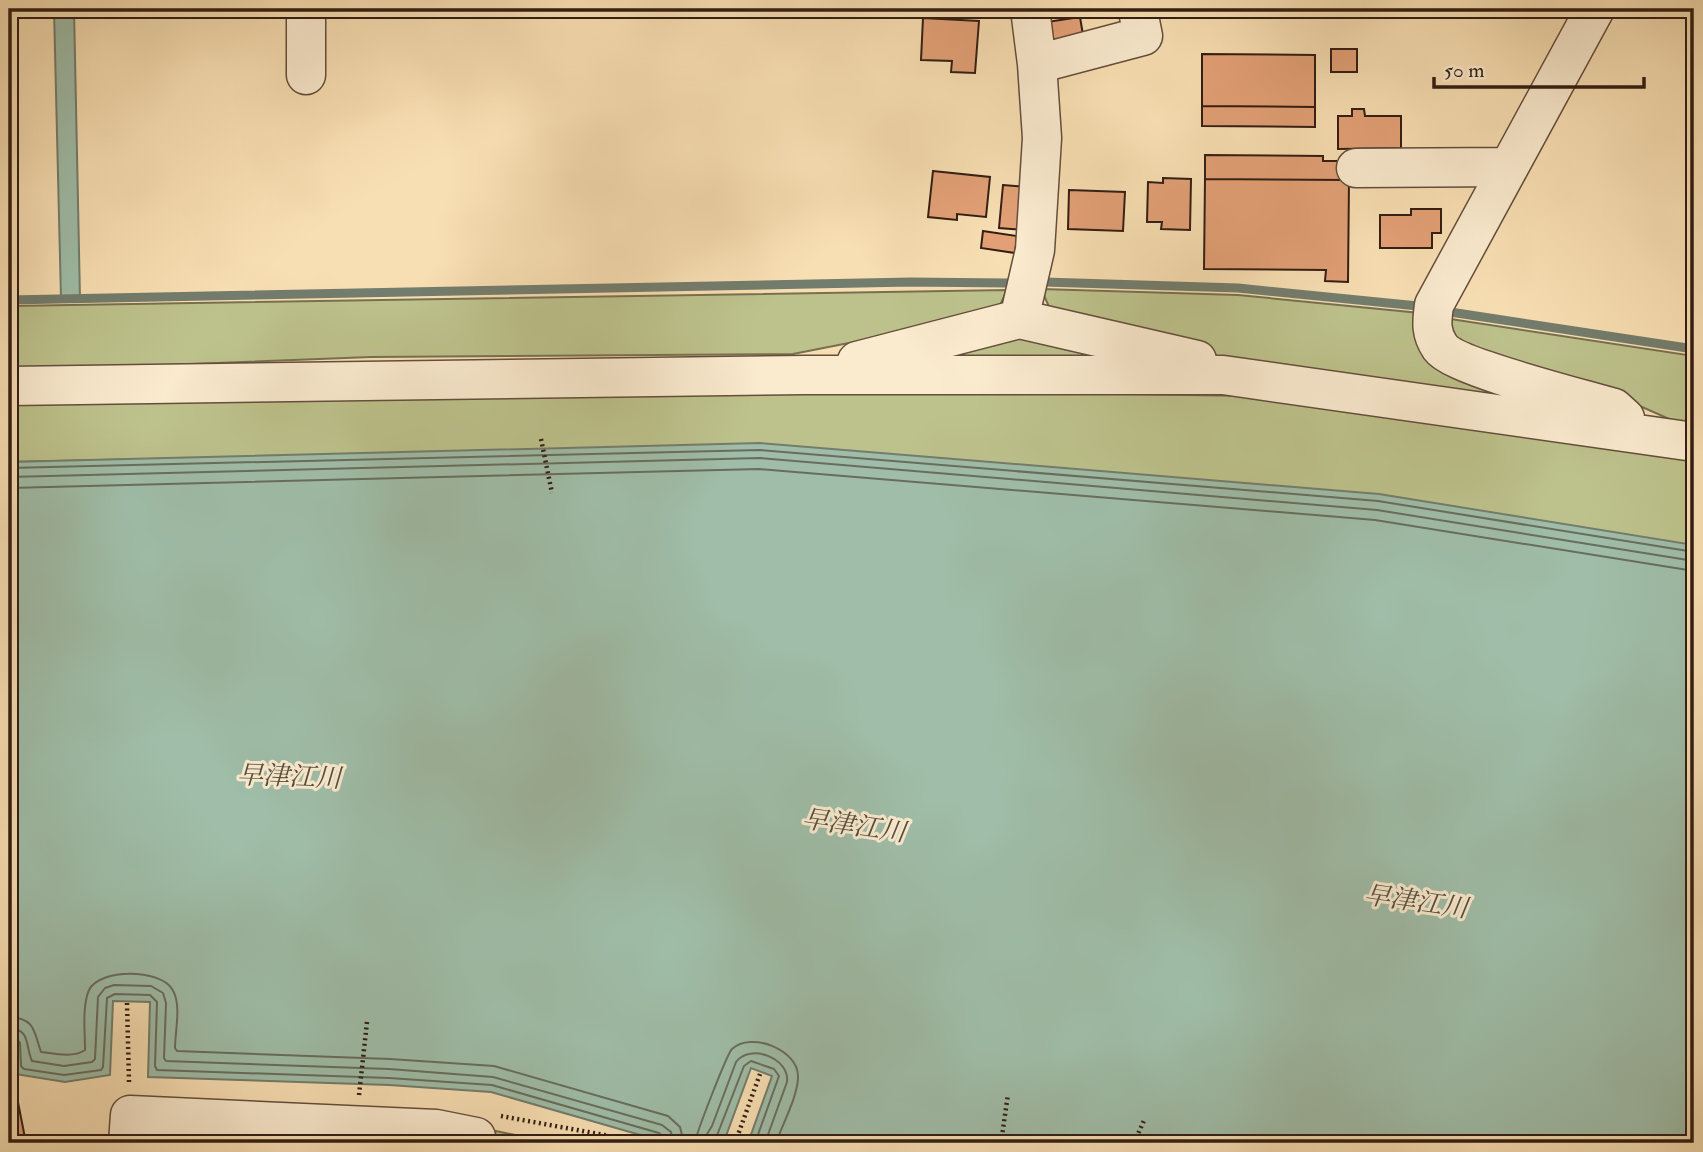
<svg xmlns="http://www.w3.org/2000/svg" width="1703" height="1152" viewBox="0 0 1703 1152" font-family="'IM FELL Double Pica','Noto Serif JP',serif">
<style>
.green{fill:#bdc28c;stroke:#787050;stroke-width:2}
.water{fill:#9fbda8;stroke:#737d6d;stroke-width:2}
.lines{fill:none;stroke-linecap:round;stroke-linejoin:round}
.shore{stroke:#686e5e;stroke-width:2}
.stream{stroke:#737d6d;stroke-width:9}
.building{fill:#e3a076;stroke:#321e14;stroke-width:2}
.minor-casing{stroke:#644e3c;stroke-width:41}
.path{stroke:#321e14;stroke-width:4.5;stroke-dasharray:2 3.5;stroke-linecap:butt}
.minor{stroke:#faeace;stroke-width:38}
.labels{text-anchor:middle;stroke-width:6;stroke-linejoin:round;paint-order:stroke}
.water-label{font-size:26px;font-style:italic;fill:#534e40;stroke:#faeace}
</style>
<rect width="100%" height="100%" fill="#f8dfb3"/>
<filter id="stains"><feTurbulence type="fractalNoise" baseFrequency=".00286" numOctaves="4"/><feColorMatrix values="0 0 0 0 .2 0 0 0 0 .09 0 0 0 0 .02 0 0 0 .5 -.17"/></filter>
<radialGradient id="worn" r=".72"><stop offset=".6" stop-color="#630" stop-opacity="0"/><stop offset="1" stop-color="#630" stop-opacity=".3"/></radialGradient>
<path class="green" d="M1041 289 1238 295 1420 313 1423 347 1583 410 1233 364 1051 311Z
M1007 290 996 314 793 354 371 357 9 371V306Z
M1444 318 1694 356V430L1633 403 1449 340Z
M1014 336 1168 363H874Z
M737 388 1249 396 1694 460V576L192 458 9 462V402Z
M496 1131 554 1143H492Z"/>
<path class="water" d="M54 9H74L80 299H61Z
M760 443 1379 494 1694 545V1143H748L772 1076 751 1068 726 1136 718 1143H668L491 1092 389 1085 148 1077 150 1002 113 1001 110 1075 65 1082 15 1074 13 1043 9 1044V462Z"/>
<g class="lines">
<path class="shore" d="M9 468 760 450 1378 501 1694 552
M9 477 760 458 1377 510 1694 561
M9 488 759 469 1375 520 1694 571
M9 1017C36 1018 34 1033 41 1052 56 1054 73 1058 85 1050 85 1032 82 1006 89 990 100 968 160 969 172 989 182 1004 175 1031 175 1048L177 1051 390 1059 494 1066 668 1116 680 1127 684 1143
M9 1028C31 1029 25 1046 32 1061L64 1066 92 1062 95 1059 98 997 105 988 114 985 151 986 163 993 166 1003 164 1058 166 1061 389 1069 493 1077 662 1125 671 1132 673 1143
M9 1037H15L20 1043 21 1066 24 1069 64 1075 101 1070 103 1067 107 998 115 994 150 995 157 1002 155 1066 157 1070 389 1078 492 1085 659 1133 663 1137 664 1143
M695 1143C695 1136 727 1054 732 1049 751 1031 799 1050 798 1077 798 1096 782 1125 776 1143
M705 1143 707 1134 712 1126 736 1062C750 1043 790 1058 787 1082L765 1143
M714 1143 744 1066 751 1061 774 1069 779 1076 755 1143"/>
<path class="stream" d="M1044 282 1238 288 1418 306
M9 300 911 282 1007 283
M1450 312 1694 349"/>
</g>
<path class="building" d="M1057 9H1083V11L1058 15Z
M1080 17 1084 41 1051 46 1047 22Z
M923 18 979 21 975 73 951 72 952 61 921 60Z
M1331 49H1357V72H1331Z
M1202 54 1315 55V107L1202 106Z
M1202 106 1315 107V127L1202 126Z
M1352 109H1364L1365 116H1401V148L1338 149V116H1352Z
M1205 155 1323 156V161H1349V180L1205 179Z
M933 171 990 177 986 217 957 214V220L928 217Z
M1163 178 1191 179 1190 230 1161 229 1162 222H1147L1148 182 1163 183Z
M1205 179 1349 180 1348 282 1325 281 1326 270 1204 269Z
M1003 185 1027 187 1023 230 999 228Z
M1069 190 1125 192 1123 231 1068 229Z
M1411 209H1441V233H1432V248H1380V215H1411Z
M983 231 1017 236 1015 253 981 248Z
M14 1082 26 1143H9V1083Z"/>
<g class="lines">
<defs>
<path id="minor" d="M306 9V75
M1595 9 1434 305C1432 321 1430 332 1440 347 1454 367 1584 399 1614 408L1625 418
M1037 64 1143 36 1138 11
M1356 168 1508 167
M1019 319 1035 250 1042 138 1037 64 1030 9
M857 361 1019 319 1197 360
M9 386 805 375H1223L1694 442
M128 1143 130 1115 436 1129 476 1137"/>
</defs>
<use href="#minor" class="minor-casing"/>
<path class="path" d="M541 439 552 493
M127 1003 129 1082
M359 1095 367 1022
M501 1116 604 1135 632 1143
M735 1143 760 1074
M1001 1143 1008 1094
M1134 1143 1145 1118"/>
<use href="#minor" class="minor"/>
</g>
<g class="labels">
<g class="water-label">
<text transform="translate(289 776) rotate(2)" y="9">早津江川</text>
<text transform="translate(854 825) rotate(8)" y="9">早津江川</text>
<text transform="translate(1416 901) rotate(8)" y="9">早津江川</text>
</g>
</g>
<rect width="1703" height="1152" fill="none" stroke="#f8dfb3" stroke-width="35"/>
<rect x="10" y="10" width="1682" height="1131" fill="none" stroke="#321e14" stroke-width="3.5"/>
<rect x="18" y="18" width="1668" height="1117" fill="none" stroke="#321e14" stroke-width="2"/>
<path d="M1434 77v10h210v-10" fill="none" stroke="#321e14" stroke-width="3.5"/>
<text x="1444" y="77" font-size="21" fill="#321e14" stroke="#faeace" stroke-width="5" paint-order="stroke">50 m</text>
<rect width="100%" height="100%" filter="url(#stains)"/>
<rect width="100%" height="100%" fill="url(#worn)"/>
</svg>
